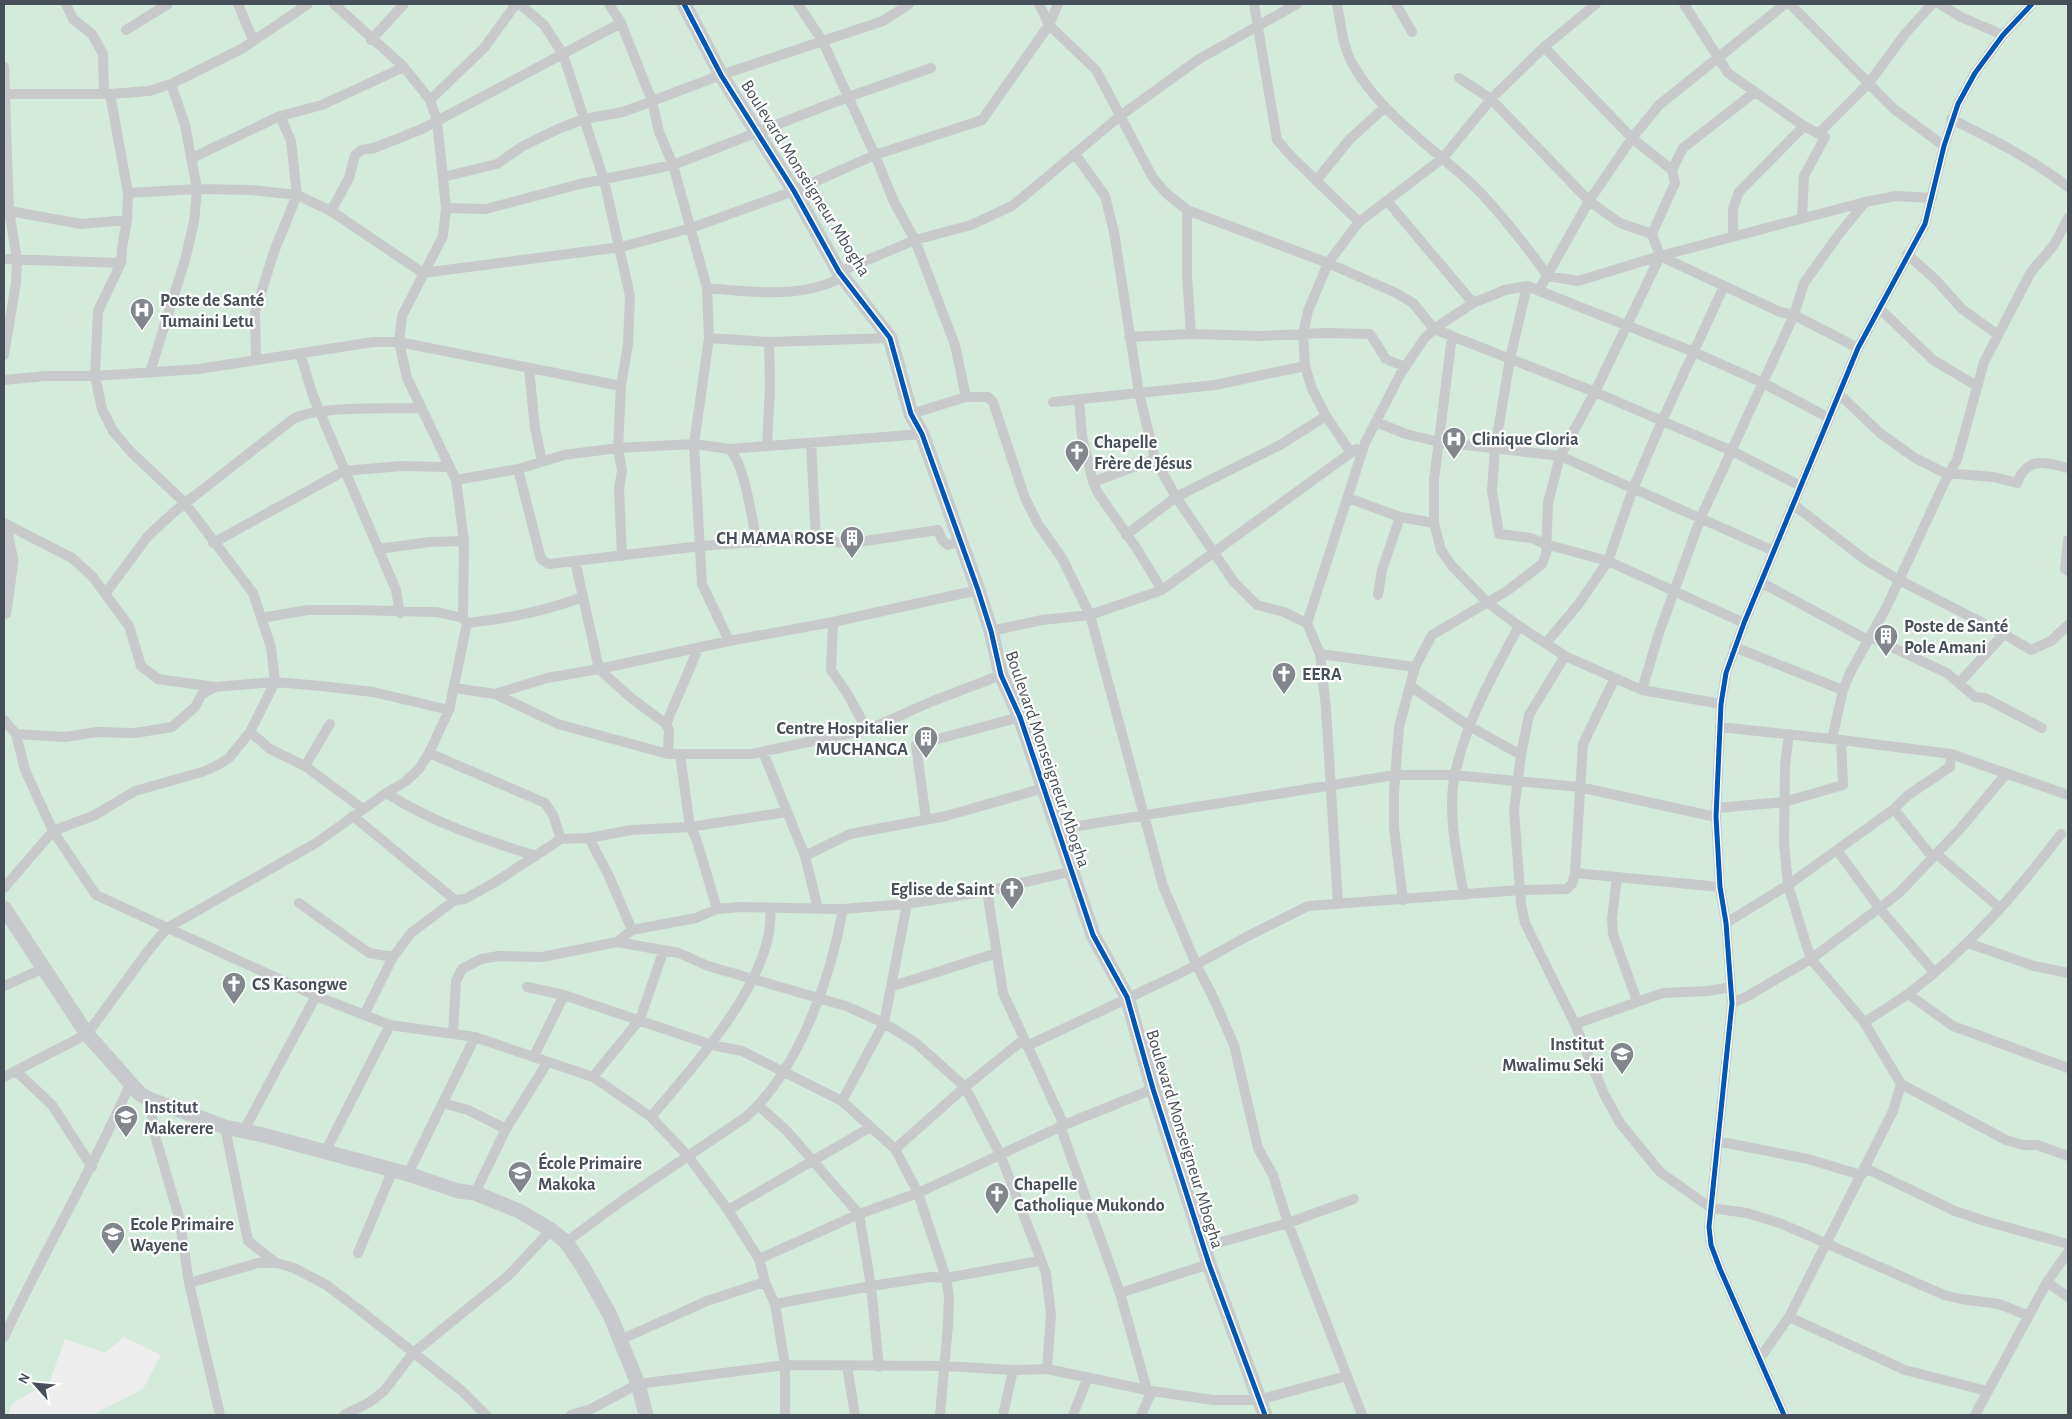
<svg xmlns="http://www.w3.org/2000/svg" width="2072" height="1419" viewBox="0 0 2072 1419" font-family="'Alegreya Sans',sans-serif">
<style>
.green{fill:#d4ebdb}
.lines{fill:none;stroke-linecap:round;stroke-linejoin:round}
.street{stroke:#c8c9cb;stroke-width:10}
.secondary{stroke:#c7c9cc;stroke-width:15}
.cycleway-casing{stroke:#fff;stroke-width:8}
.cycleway{stroke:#0057b8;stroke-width:5}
.labels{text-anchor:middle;stroke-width:4.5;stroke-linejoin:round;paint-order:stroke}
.street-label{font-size:18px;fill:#475058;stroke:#fff}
.poi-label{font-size:18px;font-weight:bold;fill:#475058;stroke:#fff;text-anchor:start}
</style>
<rect width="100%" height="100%" fill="#eeeded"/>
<path class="green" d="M4 4H2068V1415H98L96 1413 143 1389 161 1355 124 1337 105 1353 65 1339 50 1381 12 1404 8 1415H4Z"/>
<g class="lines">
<path class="street" d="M66 4 73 19 92 34 103 54 104 94
M238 4 253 40
M520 4 544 25 563 54 604 180 630 296 628 344 621 386 618 448 622 471 619 489 622 556
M609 4 621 23 652 101 659 132 673 165 707 288 709 338 694 444 702 584 729 641
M798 4 823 42 875 155 894 202 915 240 955 345 966 397
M1039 4 1049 25 1096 70 1153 178 1166 193 1187 210 1328 263 1396 293 1413 303 1434 329 1595 392 1732 451 1801 486
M1254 4 1277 140 1292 157 1359 222
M1337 4C1341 23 1342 45 1352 63 1381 116 1436 149 1478 190 1504 217 1526 246 1548 276L1578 281 1660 256 1865 202 1896 196 1932 198
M1396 4 1412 32
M1684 4 1728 73 1804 126 1825 137 1804 176 1802 217
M1790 4 1894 109 1944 146
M1940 4 1961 17 2003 35
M126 30 168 4
M371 40 404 4
M4 67 9 211 17 259 16 283 4 355
M1459 78 1491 99 1589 201 1620 223 1652 234
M4 94H110L149 91 171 84 243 48 308 4
M430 100 484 48 516 4
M1951 119C1992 139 2032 159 2068 187
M1818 134 1869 83 1905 34 1932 4
M1075 154 1105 196 1114 232 1139 393 1155 459 1176 497 1234 582 1257 605 1284 612 1307 623
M192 158 280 116 322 105 404 67
M1672 170 1683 148 1755 92
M443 177 497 164 523 146 558 129 584 119 623 112 721 75 883 21 909 4
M1316 181 1349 140 1384 108
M128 193 197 189 251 190 297 195 331 211 423 273 621 247 691 228 794 191 875 155 982 120 1049 25 1058 4
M1388 202 1473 303
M446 208 486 209 580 184 673 165 848 97 931 68
M4 210 81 224 127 220 128 193 110 94
M1187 210V275L1191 334
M331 211 349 178 355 155 362 150 374 148 422 129 621 23
M127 220 122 248 121 263 98 311 95 376 102 409 113 431 131 452 185 503 253 593 271 647 275 682 250 732 270 749 305 766 363 809
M1733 237V209L1739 192 1804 126
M1907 254 1936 280 1962 309 1997 334
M1660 256 1780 312 1794 315 1858 348
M4 259 121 263
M839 272 915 240 971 225 1012 206 1120 116 1199 59 1297 4
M1527 286 1510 359 1495 449 1492 491 1499 534 1531 538 1545 544 1608 561 1744 623
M707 288C749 292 804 299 842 277
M1539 290 1589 201 1632 138 1659 105 1785 4
M1880 309 1933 360 1977 386
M1452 336 1434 480V523L1441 550 1452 566 1488 603 1519 626 1565 656 1642 690 1721 704
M1129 337 1191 334 1260 336 1326 333 1370 334 1386 359 1405 367
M709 338 769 342 890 338
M300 353 313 396 396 590 400 613
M256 359 255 312 275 249 297 195 291 141 280 116
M529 369 535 428 542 461
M150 372 185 260 194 222 197 189 185 125 171 84
M4 380 45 376H95L199 369 373 342H399L621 386
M1839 394 1880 433 1915 458 1945 473 1994 477 2017 483C2027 456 2045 462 2068 468
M1079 400 1082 436 1093 482 1098 493 1137 549 1162 590
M1053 402 1215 385 1305 366
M911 414 966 397H988L993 402 1025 498 1038 524 1062 558 1090 615 1163 886 1196 964 1213 997 1234 1045 1258 1148 1273 1175 1288 1223 1354 1199
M1376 422 1406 434 1439 442 1560 456 1774 551
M811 443 816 539
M767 446 770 386 769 342
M729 449C745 463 752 521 757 543
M1351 453 1326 416 1312 389 1305 366 1303 334 1308 311 1328 263 1359 222 1443 158 1491 99 1544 47 1596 4
M518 469 541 559 549 564 701 546 796 539 852 543 938 530 942 540 948 545 961 542
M456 480 518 469 564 455 618 448 694 444 729 449 922 434
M1093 482 1155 459
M1348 498 1400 517 1434 523
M1794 505 1867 561 1899 580 2004 634 2031 650 2051 641 2068 625
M4 523 72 558 92 576 129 626 141 666 158 679 215 687 275 682 321 686 373 692 449 710
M1126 535 1176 497 1280 445 1326 416
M2068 540 2065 569 2068 571
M213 543 344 471 401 466 450 467
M379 549 429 542 464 541
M575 561 599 669 630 697 666 724
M1762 583 1868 640
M105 594 148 536 174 512 293 419C319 405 388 409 420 408
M1378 595 1382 570 1400 517
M261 618 308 610H354L437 612 463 618
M833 622 831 670 847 693 867 730
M467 623C507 619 545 611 583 597
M991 631 1042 620 1090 615 1162 590 1356 449
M1870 637 1947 673 1975 697 1985 698 2042 728
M1546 643 1578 605 1608 561 1633 489 1662 421 1724 286
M1734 647 1843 690
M1320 654 1415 667
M1565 656 1529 715 1521 755 1514 810 1521 904 1525 923 1575 1024 1604 1094 1620 1123 1660 1172 1711 1208 1747 1213 1782 1224 1944 1295 1961 1299 1999 1304 2029 1316
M1959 683 2004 634
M1410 686 1469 726 1521 755
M455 688 495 694 547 678 599 669 729 641 833 622 978 590
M1642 690 1658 636 1701 517 1794 315 1804 283 1837 237 1865 202
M495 694 558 724 668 754H751L867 730 933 701 1001 675
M4 720 16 734 25 770 53 831 96 895 316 996 390 1025 475 1037 593 1077 651 1117 688 1156 728 1210 759 1259 765 1282 775 1304 785 1365V1415
M1720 727 1841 740 1951 754 2068 795
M16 734 65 737 97 732 135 733 172 727 195 707 202 694 215 687
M1832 739 1843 690 1850 673 1886 608 1949 473 1957 460 1984 362 2031 272 2054 245 2068 218
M763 752 805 856 818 909
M429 753 545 803 553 815 561 839
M668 754 669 730 666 724 698 649
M680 754 690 827 696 838 717 909
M305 766 330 724
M386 793C434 823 482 839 536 856
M1717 808 1784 802 1843 785 1841 740
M1894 809 1929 853 1939 856 2000 908
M353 816 455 900
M926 819 916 745 1020 717
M1059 829 1395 775H1454L1579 787 1716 817
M589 838 608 874 632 930
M1837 850 1880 909 1934 972
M805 856 850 834 946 816 1044 788
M1575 873 1720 887
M1617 877 1612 919 1613 934 1637 1001
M4 888 53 831 95 815 135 791 202 772 216 766 229 758 250 732
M987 891 1003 993 1064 1125
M1464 895C1457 858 1447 811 1455 774 1466 721 1494 673 1519 626
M1403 900 1394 828V792L1399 727 1415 667 1432 635 1507 591 1542 564 1546 554 1548 503 1560 456 1595 392 1660 256 1652 234 1675 183 1672 170 1632 138 1544 47
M299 903 369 953 393 957
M1338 904 1326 708 1320 654 1307 623 1365 443 1401 373 1424 339 1434 329 1473 303 1505 290 1527 286 1694 352 1763 383 1829 418
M1726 923 1788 885 1894 809 1908 795 1950 767 1951 754
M617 942 679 953 708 966 846 1006 884 1023 916 1043 965 1087 1000 1154 1046 1273 1051 1315 1047 1369
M1968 943 2034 966 2068 973
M4 986 44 968
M893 986 997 953
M527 987 564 995 712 1045 742 1051 842 1101 895 1149 918 1193 946 1278 949 1296 948 1325 940 1415
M1908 994 1953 1026 2068 1068
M1732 1003 1746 997 1811 959 1898 894 1960 829 2006 774
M364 1015 393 957 411 933 455 900 465 899 497 881 561 839 589 838 631 830 690 827 787 812
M1864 1022C1879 1013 1894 1004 1909 993 1968 949 2017 892 2061 834
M1575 1024 1663 993 1708 991 1731 987
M453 1034 456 981 462 969 481 959 499 956 542 957 617 942 632 930 696 918 717 909 740 907 843 909 907 904 987 891 1073 871
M1027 1046 1181 973 1246 937 1308 906 1520 890 1567 889 1572 884 1575 873 1583 744 1614 680
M534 1056 564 995
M16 1071 52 1105 92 1167
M4 1077 87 1034 148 951 167 928 316 843 386 793 405 782 419 769 429 753 449 710 467 623 463 618 464 541 456 480 407 378 399 342 402 316 443 236 446 208 437 121 430 100 404 67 334 4
M593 1077 640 1019 663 952
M1901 1084 2006 1140 2023 1145H2037L2068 1156
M149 1099 156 1139 179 1217 189 1283 220 1415
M842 1101 884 1023 907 904
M443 1103 468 1110 506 1129
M759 1106 787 1131 859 1214 871 1286 879 1367
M651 1117C692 1067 777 977 770 908
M1060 1126 1120 1293 1147 1390
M225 1127 248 1241 276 1263
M243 1132 316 996
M1717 1141 1808 1159 1861 1175 1867 1169 1955 1211 1985 1221 2068 1244
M895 1149 965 1087 1024 1039
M325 1152 390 1025
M408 1174 475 1037
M475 1193 506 1129 547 1063
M728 1210 871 1127
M566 1242 623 1200 746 1117C799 1070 831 977 843 909
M1204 1247 1288 1223 1362 1415
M358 1253 392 1172
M759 1259 859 1214 918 1193 1064 1125 1153 1089
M2047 1282 2068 1297
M189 1283 258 1263H277L294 1268 325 1284 357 1308 462 1391 486 1415
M1120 1293 1209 1264
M775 1304 871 1286 930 1277 946 1278 1039 1261
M1789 1317 1905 1370 1987 1391
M4 1337C44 1251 92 1171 130 1084
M620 1340 707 1301 765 1282
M1760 1358 1789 1317 1893 1111 1901 1084 1864 1022 1811 959 1798 918 1788 885 1784 843 1785 765 1789 734
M847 1366 855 1415
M344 1415 370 1402 384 1391 413 1353 508 1276 551 1230
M571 1415 591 1409 638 1384 785 1365 945 1366 1013 1370 1047 1369 1152 1391 1213 1400H1258L1347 1376
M1003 1415 1013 1370
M1073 1415 1088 1377
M1141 1415 1152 1391
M1784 1415 1720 1269 1711 1245 1709 1227 1732 1003 1726 923 1720 887 1716 817 1721 704 1726 673 1744 623 1858 348 1925 224 1944 146 1958 104 1975 73 2003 35 2032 4
M1975 1415 2047 1282 2068 1252"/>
<path class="secondary" d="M684 4 721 75 794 191 839 272 890 338 911 414 922 434 978 590 991 631 1001 675 1020 717 1093 935 1127 997 1153 1089 1209 1264 1265 1415
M4 528 11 561 4 612
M4 908 87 1034 140 1094 149 1099 225 1127 263 1135 408 1174 458 1191 475 1193 519 1211 551 1230 566 1242 583 1267 610 1315 638 1384 646 1415"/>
<defs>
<path id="cycleway" d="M684 4 721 75 794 191 839 272 890 338 911 414 922 434 978 590 991 631 1001 675 1020 717 1093 935 1127 997 1153 1089 1209 1264 1265 1415
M1784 1415 1720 1269 1711 1245 1709 1227 1732 1003 1726 923 1720 887 1716 817 1721 704 1726 673 1744 623 1858 348 1925 224 1944 146 1958 104 1975 73 2003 35 2032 4"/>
</defs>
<use href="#cycleway" class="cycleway-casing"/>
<use href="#cycleway" class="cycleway"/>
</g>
<defs>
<symbol id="hospital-pin" viewBox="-11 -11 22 30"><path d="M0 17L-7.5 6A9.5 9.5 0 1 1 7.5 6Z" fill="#81878c" stroke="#fff"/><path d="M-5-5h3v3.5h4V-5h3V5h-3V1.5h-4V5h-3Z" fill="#fff"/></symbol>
<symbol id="church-pin" viewBox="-11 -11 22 30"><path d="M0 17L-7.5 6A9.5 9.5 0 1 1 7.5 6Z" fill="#81878c" stroke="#fff"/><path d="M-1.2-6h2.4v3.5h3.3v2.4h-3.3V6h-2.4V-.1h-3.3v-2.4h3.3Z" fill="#fff"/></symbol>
<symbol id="building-pin" viewBox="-11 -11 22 30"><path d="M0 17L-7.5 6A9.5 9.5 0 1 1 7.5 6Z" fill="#81878c" stroke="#fff"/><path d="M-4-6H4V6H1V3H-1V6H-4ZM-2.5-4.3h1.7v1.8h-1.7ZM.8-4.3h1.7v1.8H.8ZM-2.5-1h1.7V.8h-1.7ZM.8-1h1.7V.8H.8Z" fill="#fff"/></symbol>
<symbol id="school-pin" viewBox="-11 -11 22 30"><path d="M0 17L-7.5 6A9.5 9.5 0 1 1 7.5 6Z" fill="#81878c" stroke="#fff"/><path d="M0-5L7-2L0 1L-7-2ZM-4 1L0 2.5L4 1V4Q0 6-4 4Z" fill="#fff"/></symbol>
</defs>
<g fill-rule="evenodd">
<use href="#hospital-pin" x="128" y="296" width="28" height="38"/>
<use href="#hospital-pin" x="1440" y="425" width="28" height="38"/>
<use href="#church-pin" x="1063" y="438" width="28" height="38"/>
<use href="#building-pin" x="838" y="524" width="28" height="38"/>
<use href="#building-pin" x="1872" y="622" width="28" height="38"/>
<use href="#church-pin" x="1270" y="660" width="28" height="38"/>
<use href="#building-pin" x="912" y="724" width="28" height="38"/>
<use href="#church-pin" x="998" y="875" width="28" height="38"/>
<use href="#church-pin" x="220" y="970" width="28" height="38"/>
<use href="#school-pin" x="1608" y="1040" width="28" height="38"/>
<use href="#school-pin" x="112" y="1103" width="28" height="38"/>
<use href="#school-pin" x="506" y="1159" width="28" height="38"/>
<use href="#church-pin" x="983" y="1180" width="28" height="38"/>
<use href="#school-pin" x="99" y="1220" width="28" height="38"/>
</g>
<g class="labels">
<g class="street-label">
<text transform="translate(806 178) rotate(58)" y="6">Boulevard Monseigneur Mbogha</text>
<text transform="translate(1048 759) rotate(71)" y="6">Boulevard Monseigneur Mbogha</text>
<text transform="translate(1185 1139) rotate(73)" y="6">Boulevard Monseigneur Mbogha</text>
</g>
<g class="poi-label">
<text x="160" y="306">Poste de Santé<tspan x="160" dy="21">Tumaini Letu</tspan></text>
<text x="1472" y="445">Clinique Gloria</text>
<text x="1094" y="448">Chapelle<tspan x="1094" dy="21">Frère de Jésus</tspan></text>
<text x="834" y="544" text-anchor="end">CH MAMA ROSE</text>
<text x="1904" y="632">Poste de Santé<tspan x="1904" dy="21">Pole Amani</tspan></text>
<text x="1302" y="680">EERA</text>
<text x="908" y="734" text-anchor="end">Centre Hospitalier<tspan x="908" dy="21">MUCHANGA</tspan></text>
<text x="994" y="895" text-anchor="end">Eglise de Saint</text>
<text x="252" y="990">CS Kasongwe</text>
<text x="1604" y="1050" text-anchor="end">Institut<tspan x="1604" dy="21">Mwalimu Seki</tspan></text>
<text x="144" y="1113">Institut<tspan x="144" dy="21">Makerere</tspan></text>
<text x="538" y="1169">École Primaire<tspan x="538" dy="21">Makoka</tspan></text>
<text x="1014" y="1190">Chapelle<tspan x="1014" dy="21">Catholique Mukondo</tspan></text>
<text x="130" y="1230">Ecole Primaire<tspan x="130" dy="21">Wayene</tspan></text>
</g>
</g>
<rect width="2072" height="1419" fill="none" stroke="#475058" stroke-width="10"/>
<g transform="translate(35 1384) rotate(297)" stroke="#ffffff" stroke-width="4" paint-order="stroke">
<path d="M0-4L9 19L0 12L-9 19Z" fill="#475058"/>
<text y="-8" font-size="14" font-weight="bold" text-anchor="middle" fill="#475058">N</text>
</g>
</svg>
